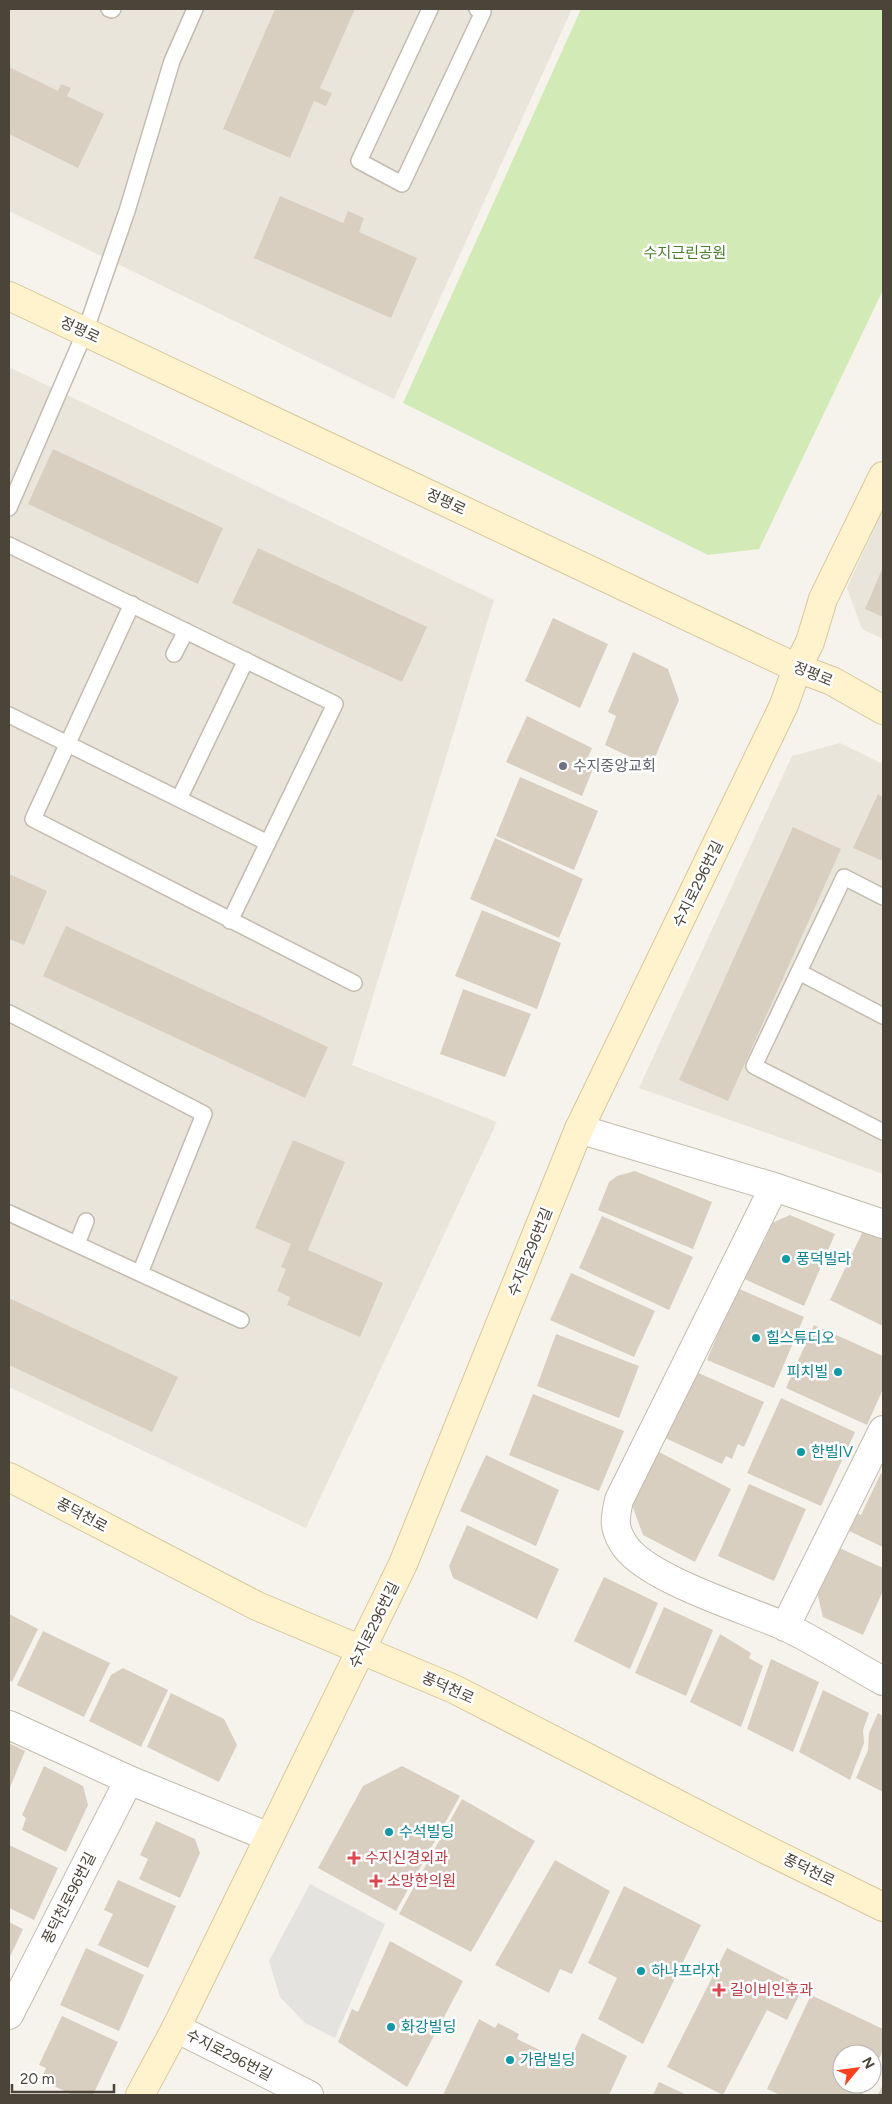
<svg xmlns="http://www.w3.org/2000/svg" width="892" height="2104" viewBox="0 0 892 2104" font-family="Figtree,'Noto Sans KR',sans-serif">
<style>
.residential{fill:#eae5da}
.green{fill:#d2eab5}
.parking{fill:#e5e3e0}
.building{fill:#d8cfc1}
.lines{fill:none;stroke-linecap:round;stroke-linejoin:round}
.lane-casing{stroke:#c2bbae;stroke-width:18}
.street-casing{stroke:#c2bbae;stroke-width:30}
.secondary-casing{stroke:#d6c79b;stroke-width:30}
.lane{stroke:#fff;stroke-width:15}
.street{stroke:#fff;stroke-width:28}
.secondary{stroke:#fff3cd;stroke-width:28}
.worship-dot{fill:#6b7280;stroke:#fff;stroke-width:2}
.culture-dot{fill:#0f9aa8;stroke:#fff;stroke-width:2}
.health-dot{fill:#e0444e;stroke:#fff;stroke-width:2}
.labels{text-anchor:middle;stroke-width:5;stroke-linejoin:round;paint-order:stroke}
.park-label{font-size:15px;fill:#4a7f2a;stroke:#fff}
.street-label{font-size:15px;fill:#4b4439;stroke:#fff}
.worship-label{font-size:15px;fill:#5b616d;stroke:#fff;text-anchor:start}
.culture-label{font-size:15px;fill:#0d838f;stroke:#fff;text-anchor:start}
.health-label{font-size:15px;fill:#be3a42;stroke:#fff;text-anchor:start}
</style>
<rect width="100%" height="100%" fill="#f6f3ec"/>
<path class="residential" d="M9 9H572L394 399 9 211Z
M9 367 494 600 352 1065 497 1122 306 1528 9 1387Z
M883 509V639L862 629 847 588Z
M840 743 883 764V1174L639 1088 792 756Z"/>
<path class="green" d="M581 9H883V290L759 549 708 555 403 403Z"/>
<path class="parking" d="M310 1884 385 1924 335 2038 305 2023 280 1997 269 1961Z"/>
<path class="building" d="M275 9H355L320 88 332 93 326 106 314 101 290 158 223 129Z
M9 67 58 91 61 84 71 88 67 96 104 114 78 168 9 134Z
M280 196 343 223 348 211 364 218 359 232 417 258 391 318 254 258Z
M53 449 223 528 198 584 28 504Z
M258 548 427 627 402 682 232 603Z
M883 567V617L865 609Z
M553 618 608 644 580 708 525 681Z
M633 652 668 669 679 700 651 767 605 745 616 716 608 712Z
M527 716 592 748 586 762 594 766 582 796 506 762Z
M520 777 598 811 574 870 496 836Z
M878 794 883 797V861L853 848Z
M793 827 841 849 728 1101 679 1080Z
M495 838 583 879 559 938 470 899Z
M9 874 47 891 24 945 9 939Z
M482 910 561 943 537 1009 455 976Z
M66 926 328 1047 305 1098 43 976Z
M463 989 531 1014 505 1077 440 1054Z
M293 1140 345 1162 308 1250 383 1283 360 1337 287 1305 290 1297 277 1291 286 1269 281 1267 291 1244 255 1228Z
M635 1171 712 1202 693 1249 598 1210 609 1182 617 1176Z
M790 1215 835 1234 804 1306 740 1277 757 1238 764 1242 772 1223Z
M602 1216 693 1257 669 1310 579 1268Z
M864 1229 883 1238V1326L830 1300Z
M571 1273 655 1311 634 1357 550 1320Z
M737 1288 804 1317 774 1388 707 1360Z
M9 1298 178 1377 152 1432 9 1365Z
M814 1325 883 1356V1389L867 1425 786 1388Z
M556 1334 639 1366 619 1418 537 1386Z
M694 1371 764 1402 744 1447 738 1444 732 1459 726 1456 722 1464 665 1438Z
M533 1394 624 1431 599 1491 509 1455Z
M781 1398 855 1432 821 1506 747 1473Z
M659 1452 731 1489 695 1562 643 1535 632 1505Z
M486 1455 559 1490 536 1546 460 1511Z
M881 1473 883 1475V1547L847 1530 856 1513 861 1515Z
M749 1484 806 1509 774 1581 718 1556Z
M467 1525 559 1569 537 1619 453 1578 449 1566Z
M833 1545 883 1568V1591L863 1635 823 1617 815 1584Z
M604 1577 658 1603 630 1669 574 1641Z
M664 1607 713 1630 686 1696 635 1673Z
M9 1614 38 1629 12 1682 9 1680Z
M43 1631 110 1663 84 1717 17 1685Z
M720 1634 751 1653 749 1658 763 1666 741 1727 690 1702Z
M771 1659 819 1682 793 1752 747 1729Z
M123 1668 168 1690 141 1747 89 1721 111 1675Z
M823 1690 869 1713 863 1730 864 1743 850 1780 799 1752Z
M171 1693 224 1719 237 1745 219 1782 147 1747Z
M878 1713 883 1716V1792L856 1778 868 1750 869 1733Z
M9 1743 25 1751 9 1790Z
M44 1766 83 1786 88 1805 66 1852 22 1830 26 1818 22 1815Z
M402 1766 460 1796 396 1911 318 1868 363 1786Z
M462 1799 535 1841 471 1952 399 1914Z
M156 1821 195 1839 200 1853 180 1898 139 1879 148 1859 140 1855Z
M9 1845 58 1868 34 1920 9 1908Z
M555 1860 610 1891 572 1974 560 1969 549 1993 495 1965Z
M118 1880 176 1906 148 1968 98 1945 113 1914 104 1910Z
M624 1886 701 1925 643 2044 598 2019 617 1978 588 1963Z
M9 1922 23 1929 9 1959Z
M390 1941 463 1981 407 2087 338 2042 352 2009 358 2012Z
M86 1948 144 1975 119 2031 60 2005Z
M727 1948 803 1987 787 2020 767 2010 723 2095 667 2067Z
M811 1995 883 2029V2050L872 2074V2054H842V2084H867L862 2095H780L767 2089Z
M62 2016 118 2042 93 2095H73L41 2080 46 2068 39 2065Z
M479 2019 495 2028 498 2023 519 2034 517 2039 568 2064 582 2033 627 2056 609 2095H443Z
M659 2082 687 2095H653Z
M883 2084V2095H878Z"/>
<g class="lines">
<defs>
<path id="lane" d="M109 9 112 10 113 9
M430 9 359 161 402 184 483 12 477 9
M9 508 85 332 127 211 172 61 195 9
M9 545 335 704 230 921
M132 604 33 819 354 983
M174 654 186 631
M9 715 268 843
M179 799 246 660
M799 972 883 1016
M9 1013 204 1114 140 1273
M883 1132 754 1066 844 877 883 897
M9 1213 241 1320
M77 1244 86 1221"/>
<path id="street" d="M579 1129 774 1187 883 1224
M774 1187 619 1500C615 1518 613 1527 623 1543 643 1578 745 1609 784 1626 818 1642 850 1663 883 1681
M785 1627 883 1430
M9 1725 129 1780 269 1837
M9 2015 129 1780
M176 2028 309 2095"/>
<path id="secondary" d="M9 296 797 668 832 681 883 710
M9 1477 257 1606 454 1689 761 1847 883 1907
M140 2095 176 2028 403 1564 579 1129 784 705 797 668 810 642 823 599 883 476"/>
</defs>
<use href="#lane" class="lane-casing"/>
<use href="#street" class="street-casing"/>
<use href="#secondary" class="secondary-casing"/>
<use href="#lane" class="lane"/>
<use href="#street" class="street"/>
<use href="#secondary" class="secondary"/>
</g>
<circle class="worship-dot" cx="563" cy="766" r="5"/>
<g class="culture-dot">
<circle cx="786" cy="1259" r="5"/>
<circle cx="756" cy="1338" r="5"/>
<circle cx="838" cy="1372" r="5"/>
<circle cx="801" cy="1452" r="5"/>
<circle cx="389" cy="1832" r="5"/>
<circle cx="641" cy="1971" r="5"/>
<circle cx="391" cy="2027" r="5"/>
<circle cx="510" cy="2060" r="5"/>
</g>
<g class="health-dot">
<path d="M351.5 1850.5h5v5h5v5h-5v5h-5v-5h-5v-5h5z"/>
<path d="M373.5 1873.5h5v5h5v5h-5v5h-5v-5h-5v-5h5z"/>
<path d="M716.5 1982.5h5v5h5v5h-5v5h-5v-5h-5v-5h5z"/>
</g>
<g class="labels">
<g class="park-label">
<text x="685" y="258">수지근린공원</text>
</g>
<g class="street-label">
<text transform="translate(80 330) rotate(25)" y="5">정평로</text>
<text transform="translate(446 502) rotate(25)" y="5">정평로</text>
<text transform="translate(813 674) rotate(22)" y="5">정평로</text>
<text transform="translate(698 884) rotate(-64)" y="5">수지로296번길</text>
<text transform="translate(530 1252) rotate(-68)" y="5">수지로296번길</text>
<text transform="translate(82 1515) rotate(28)" y="5">풍덕천로</text>
<text transform="translate(374 1625) rotate(-64)" y="5">수지로296번길</text>
<text transform="translate(448 1688) rotate(24)" y="5">풍덕천로</text>
<text transform="translate(809 1870) rotate(26)" y="5">풍덕천로</text>
<text transform="translate(69 1898) rotate(-63)" y="5">풍덕천로96번길</text>
<text transform="translate(229 2055) rotate(27)" y="5">수지로296번길</text>
</g>
<g class="worship-label">
<text x="573" y="771">수지중앙교회</text>
</g>
<g class="culture-label">
<text x="796" y="1264">풍덕빌라</text>
<text x="766" y="1343">힐스튜디오</text>
<text x="828" y="1377" text-anchor="end">피치빌</text>
<text x="811" y="1457">한빌IV</text>
<text x="399" y="1837">수석빌딩</text>
<text x="651" y="1976">하나프라자</text>
<text x="401" y="2032">화강빌딩</text>
<text x="520" y="2065">가람빌딩</text>
</g>
<g class="health-label">
<text x="365" y="1863">수지신경외과</text>
<text x="387" y="1886">소망한의원</text>
<text x="730" y="1995">길이비인후과</text>
</g>
</g>
<rect width="892" height="2104" fill="none" stroke="#4b4439" stroke-width="20"/>
<g transform="translate(857 2069) rotate(61)"><circle r="24" fill="#ffffff" stroke="#b7b4b0"/>
<path d="M0-4L9 19L0 12L-9 19Z" fill="#fc3f1d"/>
<text y="-8" font-size="14" font-weight="bold" text-anchor="middle" fill="#4b4439">N</text>
</g>
<path d="M12 2084v8h102v-8" fill="none" stroke="#4b4439" stroke-width="2.5"/>
<text x="20" y="2084" font-size="15" fill="#4b4439" stroke="#ffffff" stroke-width="4" paint-order="stroke">20 m</text>
</svg>
